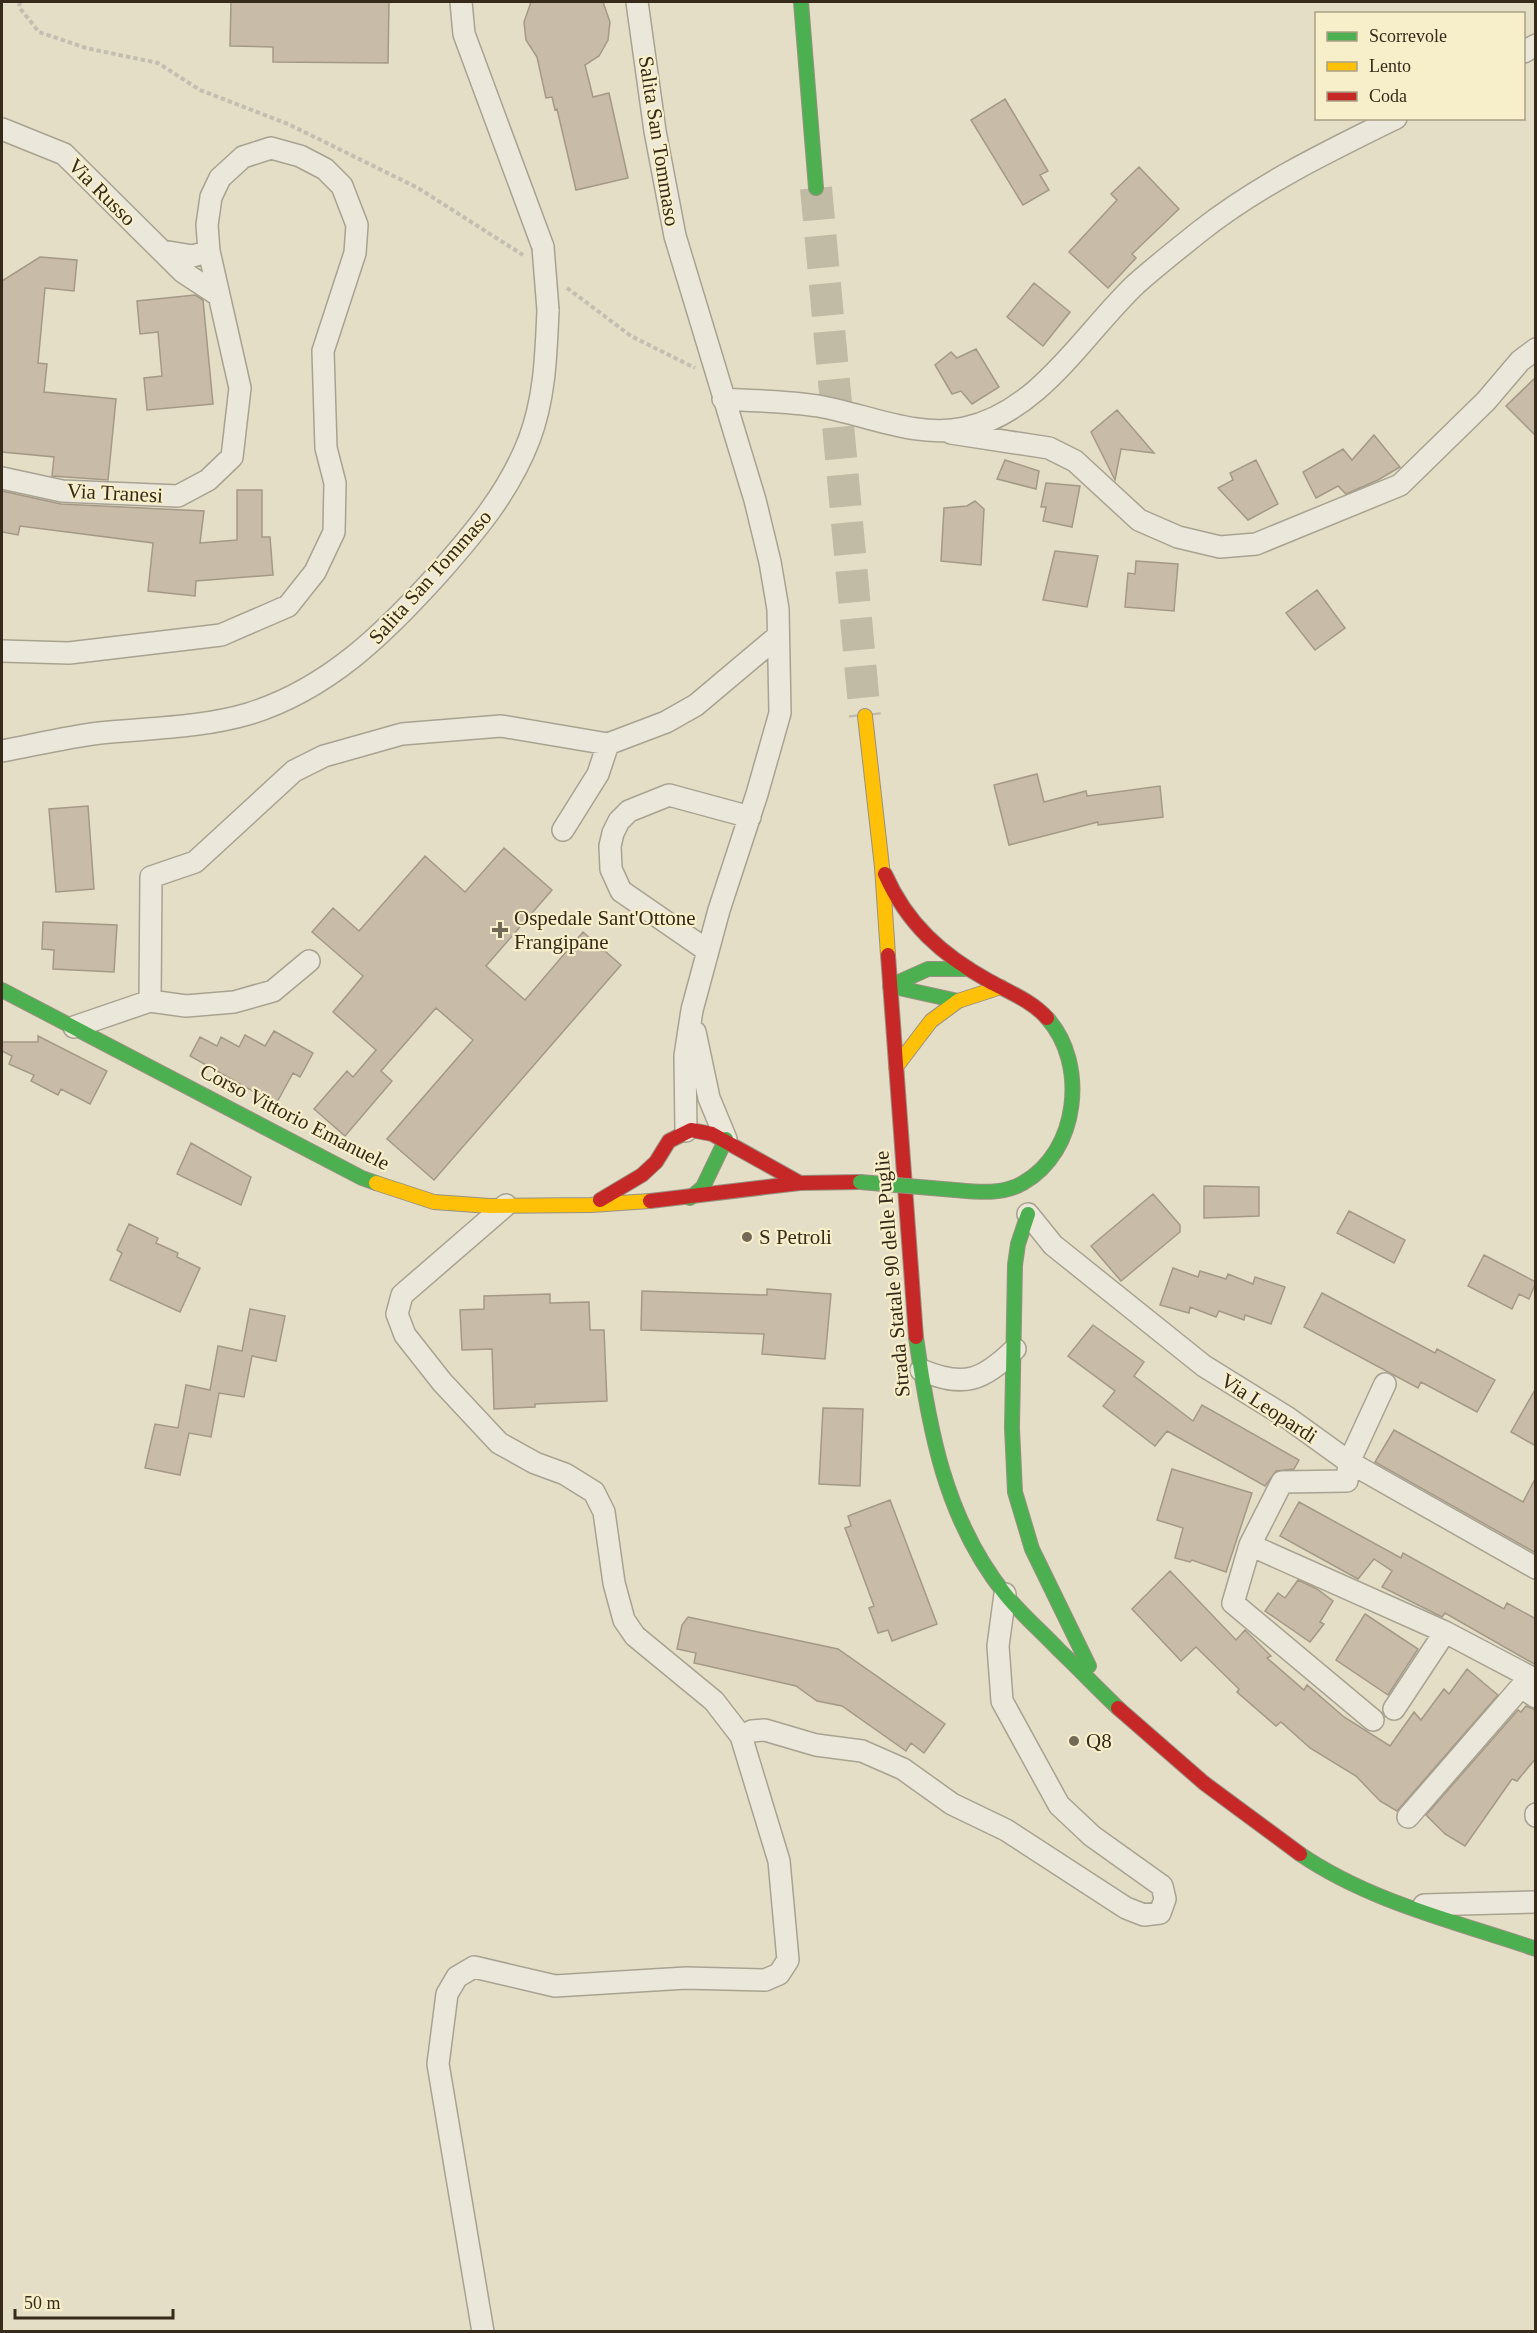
<svg xmlns="http://www.w3.org/2000/svg" width="1537" height="2333" viewBox="0 0 1537 2333" font-family="'Times New Roman',serif">
<style>
.building{fill:#c8bba8;stroke:#a49987;stroke-width:1.5}
.lines{fill:none;stroke-linecap:round;stroke-linejoin:round}
.primary-tunnel{stroke:#c1baa4;stroke-width:32;stroke-dasharray:32 16;stroke-linecap:butt}
.street-casing{stroke:#a8a291;stroke-width:24}
.fast-casing{stroke:#989181;stroke-width:16}
.slow-casing{stroke:#989181;stroke-width:16}
.jam-casing{stroke:#989181;stroke-width:16}
.path{stroke:#c3beb1;stroke-width:4;stroke-dasharray:4.5 3;stroke-linecap:butt}
.street{stroke:#ebe7da;stroke-width:21}
.fast{stroke:#4caf50;stroke-width:14}
.slow{stroke:#ffc107;stroke-width:14}
.jam{stroke:#c62828;stroke-width:14}
.street-bridge-casing{stroke:#a8a291;stroke-width:24;stroke-linecap:butt}
.fast-bridge-casing{stroke:#989181;stroke-width:16;stroke-linecap:butt}
.street-bridge{stroke:#ebe7da;stroke-width:21}
.fast-bridge{stroke:#4caf50;stroke-width:14}
.poi-dot{fill:#736957;stroke:#f7eeca;stroke-width:2}
.labels{text-anchor:middle;stroke-width:4.5;stroke-linejoin:round;paint-order:stroke}
.street-label{font-size:21px;fill:#362a1a;stroke:#f7eeca}
.poi-label{font-size:21px;fill:#362a1a;stroke:#f7eeca;text-anchor:start}
</style>
<rect width="100%" height="100%" fill="#e4dec7"/>
<path class="building" d="M231 2H389L388 63 273 62V47L230 46Z
M531 2H603L610 22 608 40 599 56 585 65 593 97 609 93 628 178 576 190 557 109 555 110 552 97 546 98 537 57 526 40 524 22Z
M1005 99 1048 171 1040 175 1049 190 1023 205 971 120Z
M1139 167 1179 209 1132 254 1136 258 1108 288 1069 252 1117 200 1111 194Z
M40 257 77 260 74 291 45 288 38 363 47 364 44 392 116 399 108 480 52 476 54 457 2 452V281Z
M1034 283 1070 312 1043 346 1007 317Z
M195 295 203 300 213 404 147 410 144 378 162 376 158 332 140 334 137 301Z
M976 349 999 387 972 404 961 391 952 394 935 365 951 352 957 358Z
M1536 377V436L1506 406Z
M1117 410 1154 453 1121 449 1115 480 1091 432Z
M1374 435 1400 467 1378 480 1346 494 1338 486 1316 498 1303 472 1343 449 1352 460Z
M1005 460 1039 471 1036 489 997 479Z
M1256 460 1278 504 1248 520 1218 488 1233 480 1230 473Z
M1046 483 1080 486 1072 527 1043 521 1046 507H1041Z
M237 490H262V537H270L273 575 196 581 195 596 148 591 153 543 20 526 18 535 2 532V491L61 504 204 511 200 543 237 540Z
M975 501 984 509 981 565 941 561 944 508 967 506Z
M1055 551 1098 556 1087 607 1043 600Z
M1136 561 1178 564 1174 611 1125 607 1128 573 1135 574Z
M1317 590 1345 628 1315 650 1286 613Z
M1037 774 1044 802 1086 791 1087 796 1160 786 1163 817 1098 825V822L1009 845 994 785Z
M88 806 94 889 56 892 49 809Z
M504 848 552 890 486 966 525 1000 583 932 621 965 434 1180 387 1139 473 1040 436 1008 381 1071 392 1081 345 1136 314 1109 347 1071 353 1077 376 1050 333 1012 363 976 312 932 333 908 359 931 425 856 465 892Z
M43 922 117 925 114 972 53 969 54 950 42 949Z
M274 1031 313 1053 300 1077 293 1073 276 1104 190 1056 200 1037 217 1046 221 1037 239 1047 245 1035 265 1046Z
M38 1036 107 1071 90 1104 61 1089 58 1095 31 1081 34 1075 9 1064 12 1056 2 1051V1042H38Z
M191 1143 251 1177 241 1205 177 1174Z
M1204 1186 1259 1187V1216L1204 1218Z
M1153 1194 1180 1225V1232L1121 1281 1091 1246Z
M1349 1211 1405 1240 1394 1263 1337 1233Z
M129 1224 158 1238 156 1243 178 1253 177 1257 200 1268 180 1312 110 1280 122 1253 117 1250Z
M1484 1255 1536 1282 1529 1299 1519 1294 1512 1309 1468 1286Z
M1173 1268 1198 1277 1200 1271 1226 1279 1228 1274 1253 1284 1255 1277 1285 1287 1271 1324 1245 1315 1244 1320 1219 1311 1216 1317 1190 1307 1189 1313 1160 1305Z
M767 1289 831 1294 825 1359 762 1354 764 1334 641 1330 642 1291 767 1295Z
M1322 1293 1435 1353 1437 1349 1495 1380 1477 1412 1421 1382 1418 1388 1304 1327Z
M550 1294V1303L589 1302 590 1330H604L607 1401 535 1404V1407L494 1409 492 1349 462 1350 460 1310 484 1309V1296Z
M250 1309 285 1316 276 1361 252 1356 244 1397 219 1393 211 1437 189 1433 180 1475 145 1468 155 1424 178 1428 186 1385 210 1390 218 1346 242 1351Z
M1093 1325 1144 1362 1134 1376 1193 1421 1202 1405 1299 1460 1294 1469 1276 1471 1265 1486 1167 1431 1155 1446 1103 1406 1115 1391 1068 1356Z
M1536 1388V1446L1511 1432Z
M823 1408 863 1409 860 1486 819 1484Z
M1394 1430 1523 1502 1536 1477V1553L1375 1462Z
M1172 1469 1252 1493 1226 1572 1192 1560 1190 1562 1175 1558 1183 1528 1157 1520Z
M890 1500 937 1624 892 1641 888 1630 878 1633 869 1608 874 1606 845 1528 851 1526 848 1516Z
M1299 1502 1401 1558 1403 1553 1504 1609 1507 1603 1536 1619V1665L1445 1613 1442 1617 1382 1587 1392 1571 1374 1559 1358 1579 1280 1536Z
M1170 1571 1236 1640 1245 1630 1271 1656 1267 1658 1304 1690 1307 1685 1344 1717 1390 1746 1414 1712 1421 1720 1444 1689 1449 1694 1467 1669 1498 1695 1397 1811 1380 1801 1356 1776 1310 1748 1281 1722 1276 1726 1237 1692 1239 1689 1196 1647 1181 1661 1132 1609Z
M1298 1580 1317 1589 1333 1601 1320 1622 1324 1624 1310 1642 1265 1611 1278 1593 1285 1598Z
M1365 1614 1418 1649 1388 1695 1336 1660Z
M688 1617 838 1649 945 1724 924 1753 911 1743 906 1751 842 1706 817 1701 796 1686 694 1663 696 1653 677 1649 682 1625Z
M1526 1706 1536 1710V1758L1517 1781 1512 1779 1465 1846 1445 1834 1426 1815 1518 1710 1521 1712Z"/>
<g class="lines">
<path class="primary-tunnel" d="M816 188 865 716"/>
<defs>
<path id="street" d="M461 2 464 34 543 247
M637 2 655 131 675 236 755 500 770 562 778 609 780 713 757 794 719 910 692 1010 685 1056 686 1131
M1524 52 1536 45
M2 129 64 154 183 272 218 295
M162 251 193 256 209 251
M723 399C754 401 787 401 818 406 865 414 917 439 965 428 1040 412 1084 333 1136 284 1156 266 1178 249 1199 232 1258 185 1329 151 1396 118
M951 433 1049 448 1075 461 1139 520 1178 537 1220 547 1256 544 1400 485 1486 401 1520 361 1536 349
M2 478 62 491 178 496 208 480 232 457 240 388 209 251 207 225 211 197 220 178 243 157 271 148 300 156 325 169 342 186 357 225 355 253 323 351 326 448 335 483 334 532 315 572 288 606 221 635 69 653 2 651
M2 751C34 745 67 737 100 733 149 728 200 728 248 714 327 690 384 634 438 574 475 532 509 492 529 440 545 398 546 355 548 310
M563 830 598 774 608 744
M708 951 621 891 611 869 610 846 613 833 619 821 629 811 669 795 750 817
M150 1001 151 877 195 862 294 771 324 756 402 734 501 726 608 744 666 722 696 705 778 636
M74 1027 150 1001 186 1006 234 1002 273 991 309 961
M695 1032 709 1098 726 1139
M1028 1214 1053 1245 1204 1366 1288 1418 1349 1462 1536 1568
M921 1370C964 1388 982 1381 1015 1349
M1250 1545 1445 1632 1536 1680
M1394 1709 1445 1632
M1373 1720 1233 1603 1250 1545 1282 1482 1347 1481 1349 1462 1385 1384
M741 1736 752 1731 765 1730 816 1745 862 1751 903 1769 952 1804 1006 1830 1126 1908 1144 1915 1160 1913 1165 1899 1162 1886 1092 1836 1059 1805 1002 1701 998 1646 1005 1594
M1536 1814V1816
M1408 1817 1521 1687 1536 1697
M1424 1905 1536 1902
M483 2332 438 2064 447 1994 457 1977 474 1967 555 1986 686 1978 765 1980 779 1974 788 1960 779 1861 741 1736 714 1701 635 1636 624 1620 614 1583 604 1512 594 1492 565 1474 535 1463 499 1443 442 1382 405 1335 397 1314 402 1295 506 1205"/>
<path id="fast" d="M801 2 816 188
M890 986 928 969H969
M890 986 958 1001
M2 990 362 1178 376 1183
M955 1190C977 1192 1002 1195 1023 1183 1079 1152 1088 1063 1047 1018
M690 1198 703 1187 726 1139
M1028 1214 1018 1244 1015 1265 1012 1428 1015 1492 1032 1549 1089 1666
M916 1337C929 1429 945 1519 1005 1594 1021 1614 1041 1631 1059 1650 1079 1669 1098 1689 1118 1708
M1300 1854C1370 1902 1457 1922 1536 1949"/>
<path id="slow" d="M865 716 882 867 888 955
M896 1067 931 1021 958 1001 1001 987
M376 1183 434 1202 490 1206 591 1205 650 1201"/>
<path id="jam" d="M885 874C907 924 942 955 989 981 1009 992 1032 1001 1047 1018
M888 955 916 1337
M600 1200 642 1175 656 1162 669 1141 691 1130 712 1134 800 1183
M650 1201 800 1183 860 1182
M1118 1708 1204 1783 1300 1854"/>
</defs>
<use href="#street" class="street-casing"/>
<use href="#fast" class="fast-casing"/>
<use href="#slow" class="slow-casing"/>
<use href="#jam" class="jam-casing"/>
<path class="path" d="M20 2 19 7 39 32 86 48 158 63 200 90 288 124 418 188 523 255
M567 288 631 336 695 368"/>
<use href="#street" class="street"/>
<use href="#fast" class="fast"/>
<use href="#slow" class="slow"/>
<use href="#jam" class="jam"/>
<defs>
<path id="street-bridge" d="M543 247 548 310"/>
<path id="fast-bridge" d="M860 1182 955 1190"/>
</defs>
<use href="#street-bridge" class="street-bridge-casing"/>
<use href="#fast-bridge" class="fast-bridge-casing"/>
<use href="#street-bridge" class="street-bridge"/>
<use href="#fast-bridge" class="fast-bridge"/>
</g>
<g class="poi-dot">
<path d="M497 921h6v6h6v6h-6v6h-6v-6h-6v-6h6z"/>
<circle cx="747" cy="1237" r="6"/>
<circle cx="1074" cy="1741" r="6"/>
</g>
<g class="labels">
<g class="street-label">
<text transform="translate(659 141) rotate(81)" y="7">Salita San Tommaso</text>
<text transform="translate(102 192) rotate(45)" y="7">Via Russo</text>
<text transform="translate(115 493) rotate(3)" y="7">Via Tranesi</text>
<text transform="translate(430 577) rotate(-48)" y="7">Salita San Tommaso</text>
<text transform="translate(295 1117) rotate(27)" y="7">Corso Vittorio Emanuele</text>
<text transform="translate(892 1274) rotate(-95)" y="7">Strada Statale 90 delle Puglie</text>
<text transform="translate(1269 1408) rotate(33)" y="7">Via Leopardi</text>
</g>
<g class="poi-label">
<text x="514" y="925">Ospedale Sant'Ottone<tspan x="514" dy="24">Frangipane</tspan></text>
<text x="759" y="1244">S Petroli</text>
<text x="1086" y="1748">Q8</text>
</g>
</g>
<rect width="1537" height="2333" fill="none" stroke="#362a1a" stroke-width="6"/>
<rect x="1315" y="12" width="210" height="108" fill="#f7eeca" stroke="#aaa084" stroke-width="1.5"/>
<rect x="1327" y="32" width="30" height="9" fill="#4caf50" stroke="#aaa084" stroke-width="1.5"/>
<text x="1369" y="42" font-size="18" fill="#362a1a">Scorrevole</text>
<rect x="1327" y="62" width="30" height="9" fill="#ffc107" stroke="#aaa084" stroke-width="1.5"/>
<text x="1369" y="72" font-size="18" fill="#362a1a">Lento</text>
<rect x="1327" y="92" width="30" height="9" fill="#c62828" stroke="#aaa084" stroke-width="1.5"/>
<text x="1369" y="102" font-size="18" fill="#362a1a">Coda</text>
<path d="M15 2309v9h158v-9" fill="none" stroke="#362a1a" stroke-width="3"/>
<text x="24" y="2309" font-size="18" fill="#362a1a" stroke="#f7eeca" stroke-width="4.5" paint-order="stroke">50 m</text>
</svg>
